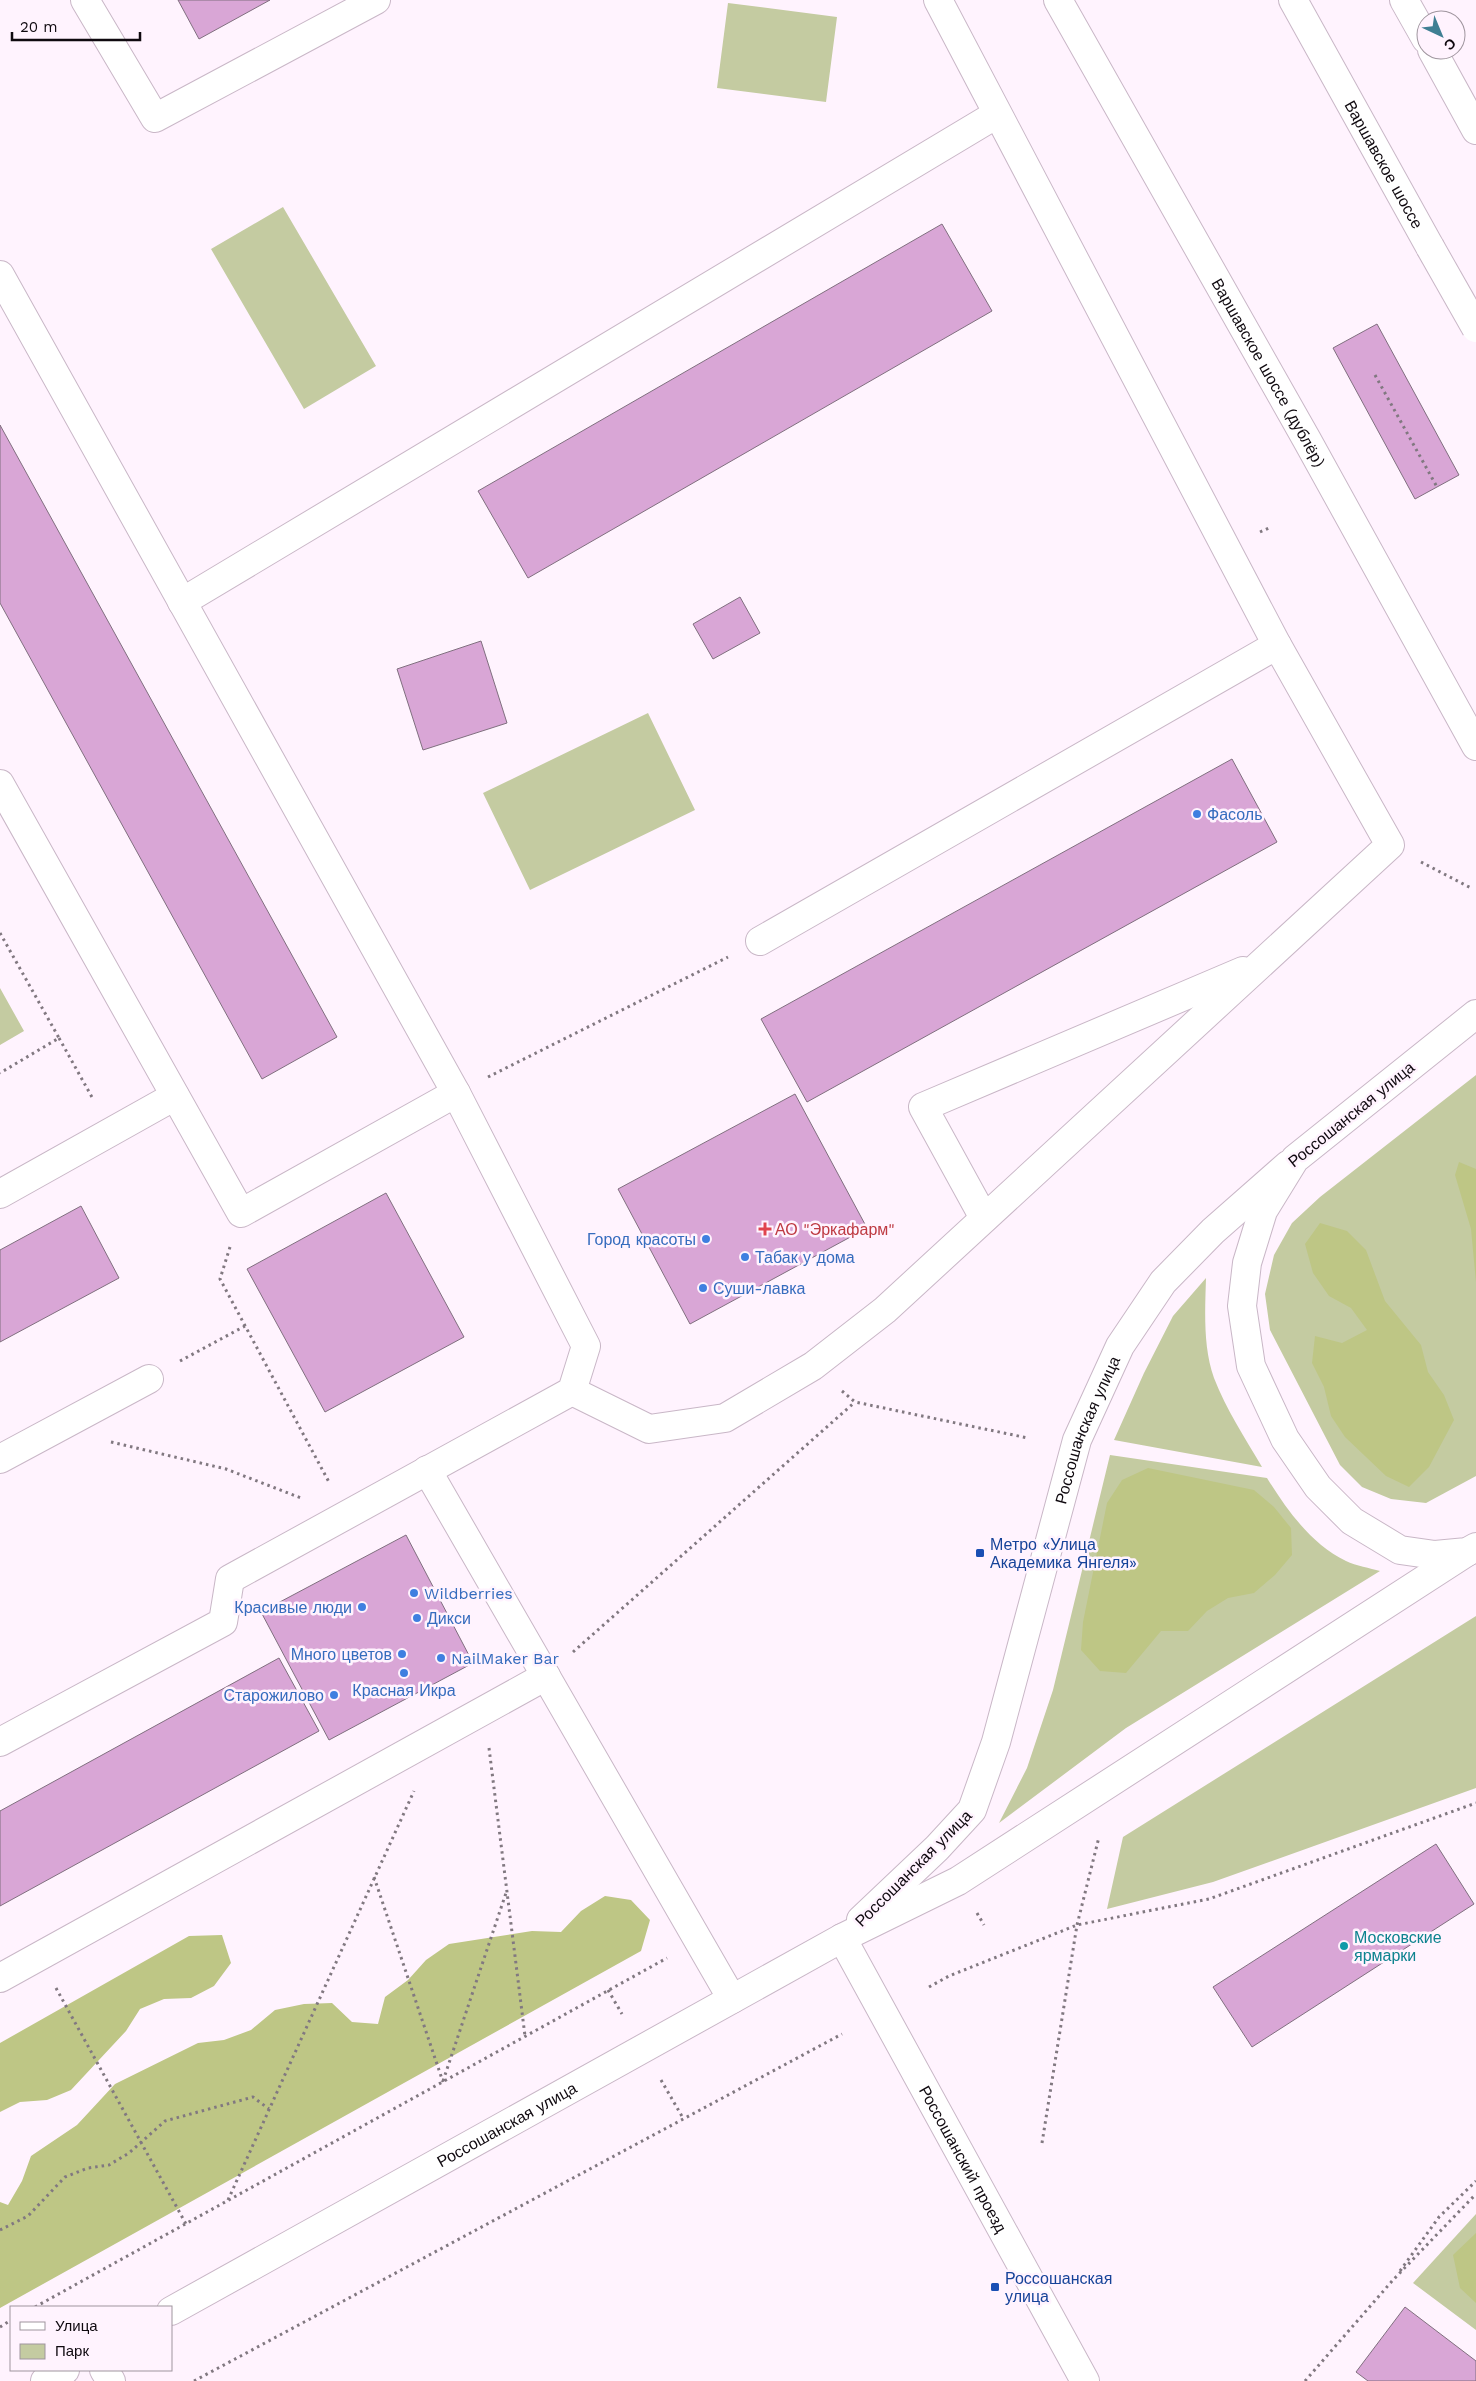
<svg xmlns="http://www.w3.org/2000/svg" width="1476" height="2381" viewBox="0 0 1476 2381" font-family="'Work Sans',sans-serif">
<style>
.green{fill:#c4cba1}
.forest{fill:#bec685}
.building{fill:#d9a6d6;stroke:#806f7f}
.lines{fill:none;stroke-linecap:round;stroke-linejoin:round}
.minor-casing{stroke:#c9b7c7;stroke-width:30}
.major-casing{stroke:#c9b7c7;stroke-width:30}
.path{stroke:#817880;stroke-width:3;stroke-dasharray:2.5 4;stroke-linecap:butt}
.minor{stroke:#fff;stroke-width:28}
.major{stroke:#fff;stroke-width:28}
.major-bridge-casing{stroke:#c9b7c7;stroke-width:30;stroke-linecap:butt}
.major-bridge{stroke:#fff;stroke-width:28}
.shop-dot{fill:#3f7fe0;stroke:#fff3fe;stroke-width:2}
.health-dot{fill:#e0444e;stroke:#fff3fe;stroke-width:2}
.transit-dot{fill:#1a4fb4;stroke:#fff3fe;stroke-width:2}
.culture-dot{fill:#0f9aa8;stroke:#fff3fe;stroke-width:2}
.labels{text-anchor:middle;stroke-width:5;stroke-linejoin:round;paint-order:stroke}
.street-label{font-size:16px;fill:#0f090f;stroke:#fff3fe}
.shop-label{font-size:16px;fill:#366cbe;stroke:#fff3fe;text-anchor:start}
.health-label{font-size:16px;fill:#be3a42;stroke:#fff3fe;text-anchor:start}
.transit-label{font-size:16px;fill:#164399;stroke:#fff3fe;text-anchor:start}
.culture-label{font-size:16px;fill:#0d838f;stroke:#fff3fe;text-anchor:start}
</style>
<rect width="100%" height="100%" fill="#fff3fe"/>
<path class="green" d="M728 3 837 17 826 102 717 88Z
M283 207 376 366 304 409 211 249Z
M648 713 695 810 530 890 483 793Z
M0 988 24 1031 0 1045Z
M1476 1075V1476L1426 1503 1391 1499 1362 1487 1340 1465 1270 1330 1265 1294 1274 1255 1292 1223 1320 1197Z
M1206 1278C1205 1311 1203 1347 1214 1378 1226 1409 1245 1438 1262 1467L1114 1440 1144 1373 1173 1316Z
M1110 1455 1267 1478C1287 1510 1311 1544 1346 1561 1356 1566 1370 1568 1380 1571L1126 1728 999 1823 1027 1768 1053 1690Z
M1476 1616V1788L1213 1882 1107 1909 1123 1837Z
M1476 2214V2330L1413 2283Z"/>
<path class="forest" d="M1459 1162 1476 1169V1282L1471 1229 1455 1175Z
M1320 1223 1347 1231 1366 1250 1385 1301 1421 1345 1428 1372 1444 1395 1454 1420 1429 1467 1409 1487 1386 1476 1345 1437 1331 1416 1324 1387 1312 1363 1315 1336 1342 1343 1367 1330 1351 1308 1329 1296 1313 1273 1305 1244Z
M1148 1468 1254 1490 1274 1507 1291 1528 1292 1555 1275 1575 1254 1593 1228 1598 1207 1611 1188 1631H1161L1126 1673 1100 1671 1081 1650 1083 1622 1107 1503 1122 1480Z
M605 1896 631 1900 650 1920 641 1951 0 2308V2202L8 2205 22 2181 31 2156 77 2125 115 2084 198 2043 224 2040 251 2030 275 2010 304 2004 332 2003 352 2022 378 2024 385 1997 408 1980 426 1960 449 1944 532 1931 561 1932 581 1911Z
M222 1935 231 1963 214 1986 191 1998 164 1999 140 2009 126 2031 71 2090 47 2100 20 2102 0 2112V2043L189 1936Z
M1476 2233V2303L1460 2288 1453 2255Z"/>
<path class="building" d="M178 0H270L199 39Z
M942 224 992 311 528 578 478 491Z
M1377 324 1459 475 1415 499 1333 348Z
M0 425 337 1037 262 1079 0 603Z
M740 597 760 633 713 659 693 624Z
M481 641 507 723 423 750 397 669Z
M1232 759 1277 842 807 1102 761 1019Z
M795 1094 867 1228 690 1324 618 1189Z
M386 1193 464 1337 325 1412 247 1269Z
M81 1206 119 1278 0 1342V1250Z
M406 1535 473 1663 329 1740 261 1612Z
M279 1658 319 1731 0 1906V1811Z
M1436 1844 1474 1904 1252 2047 1213 1987Z
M1405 2307 1476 2361V2381H1368L1356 2372Z"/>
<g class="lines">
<defs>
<g id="minor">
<path d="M85 0 155 118 376 0"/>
<path d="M0 275 456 1093 586 1346 572 1391 230 1579 223 1622 0 1742"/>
<path d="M182 602 997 114"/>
<path d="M0 784 241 1213 456 1093"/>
<path d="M760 941 1277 645"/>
<path d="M0 1194 175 1096"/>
<path d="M984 1218 923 1107 1243 971"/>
<path d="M572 1391 649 1429 725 1418 813 1366 885 1310 1390 845 1277 645 938 0"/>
<path d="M0 1459 149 1379"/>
<path d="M427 1470 732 1999"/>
<path id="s1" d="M861 1920 937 1848 972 1810 996 1742 1077 1440 1120 1346 1163 1282 1213 1231 1288 1165"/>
<path id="s2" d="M842 1938 1085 2381"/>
<path d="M0 1978 546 1676"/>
<path id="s3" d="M171 2311 842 1938 958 1881 1467 1552"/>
<path d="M104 2370 111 2381"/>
<path d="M45 2381 65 2370"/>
</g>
<g id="major">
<path id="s4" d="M1058 0 1307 440 1476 746"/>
<path id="s5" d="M1293 0 1430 247"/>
<path d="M1404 0 1426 39"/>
<path d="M1432 50 1476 130"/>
<path d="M1476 1014 1295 1159 1263 1211 1247 1263 1242 1306 1251 1366 1285 1439 1318 1487 1352 1521 1400 1550 1435 1555 1467 1552 1476 1547"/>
</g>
</defs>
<use href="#minor" class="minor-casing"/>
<use href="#major" class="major-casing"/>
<path class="path" d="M1375 375 1437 487
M1260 532 1271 527
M1421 862 1471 888
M0 933 59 1038 0 1073
M59 1038 93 1099
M488 1077 728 957
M230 1247 220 1279 330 1484
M180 1361 245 1326
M842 1391 855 1402 1028 1438
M111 1442 226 1469 301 1498
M573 1652 855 1402
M489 1748 525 2036
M374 1877 443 2082
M977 1913 984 1925
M929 1987 949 1976 1077 1925 1209 1899 1476 1803
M56 1988 186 2224
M608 1990 622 2014
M661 2080 683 2118
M443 2081 506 1893
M1042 2143 1077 1925 1099 1837
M228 2200 414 1791
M0 2230 28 2216 65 2177 88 2168 109 2165 129 2153 165 2121 253 2097 269 2109
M1400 2271 1439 2217 1476 2181
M35 2307 667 1958
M0 2327 11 2320
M194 2381 842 2034
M1305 2381 1393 2280 1476 2194"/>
<use href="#minor" class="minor"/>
<use href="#major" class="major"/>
<defs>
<path id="major-bridge" d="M1430 247 1476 328"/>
</defs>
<use href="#major-bridge" class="major-bridge-casing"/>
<use href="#major-bridge" class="major-bridge"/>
</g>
<g class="shop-dot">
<circle cx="1197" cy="814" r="5"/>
<circle cx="706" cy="1239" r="5"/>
<circle cx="745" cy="1257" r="5"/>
<circle cx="703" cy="1288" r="5"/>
<circle cx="414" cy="1593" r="5"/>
<circle cx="362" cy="1607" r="5"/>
<circle cx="417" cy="1618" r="5"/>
<circle cx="402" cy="1654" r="5"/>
<circle cx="441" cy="1658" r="5"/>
<circle cx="404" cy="1673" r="5"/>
<circle cx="334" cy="1695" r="5"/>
</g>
<path class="health-dot" d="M762.5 1221.5h5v5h5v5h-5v5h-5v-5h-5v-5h5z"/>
<g class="transit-dot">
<rect x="975" y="1548" width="10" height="10" rx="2.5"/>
<rect x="990" y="2282" width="10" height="10" rx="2.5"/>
</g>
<circle class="culture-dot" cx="1344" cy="1946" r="5"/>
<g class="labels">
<g class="street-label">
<text dy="6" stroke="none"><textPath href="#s5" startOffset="188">Варшавское шоссе</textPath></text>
<text dy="6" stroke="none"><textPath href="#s4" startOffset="428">Варшавское шоссе (дублёр)</textPath></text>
<text transform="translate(1351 1114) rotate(-39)" y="6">Россошанская улица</text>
<text dy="6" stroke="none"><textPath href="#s1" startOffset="554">Россошанская улица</textPath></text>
<text transform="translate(913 1868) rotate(-45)" y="6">Россошанская улица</text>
<text dy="6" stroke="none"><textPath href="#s3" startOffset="384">Россошанская улица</textPath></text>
<text dy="6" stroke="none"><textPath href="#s2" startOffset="252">Россошанский проезд</textPath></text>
</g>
<g class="shop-label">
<text x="1207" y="820">Фасоль</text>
<text x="696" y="1245" text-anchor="end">Город красоты</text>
<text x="755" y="1263">Табак у дома</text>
<text x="713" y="1294">Суши-лавка</text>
<text x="424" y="1599">Wildberries</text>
<text x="352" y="1613" text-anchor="end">Красивые люди</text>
<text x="427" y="1624">Дикси</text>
<text x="392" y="1660" text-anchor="end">Много цветов</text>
<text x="451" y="1664">NailMaker Bar</text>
<text x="404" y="1696" text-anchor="middle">Красная Икра</text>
<text x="324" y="1701" text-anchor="end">Старожилово</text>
</g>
<g class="health-label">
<text x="775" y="1235">АО "Эркафарм"</text>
</g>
<g class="transit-label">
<text x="990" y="1550">Метро «Улица<tspan x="990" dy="18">Академика Янгеля»</tspan></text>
<text x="1005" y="2284">Россошанская<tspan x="1005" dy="18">улица</tspan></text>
</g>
<g class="culture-label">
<text x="1354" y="1943">Московские<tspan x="1354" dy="18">ярмарки</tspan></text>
</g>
</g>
<rect x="10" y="2306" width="162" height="65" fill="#fff3fe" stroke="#9f959e"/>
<rect x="20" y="2322" width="25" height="8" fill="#ffffff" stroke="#9f959e"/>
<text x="55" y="2331" font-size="15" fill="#0f090f">Улица</text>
<rect x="20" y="2344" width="25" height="15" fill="#c4cba1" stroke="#9f959e"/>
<text x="55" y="2356" font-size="15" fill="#0f090f">Парк</text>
<g transform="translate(1441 35) rotate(136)"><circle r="24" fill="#fff3fe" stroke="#9f959e"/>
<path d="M0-4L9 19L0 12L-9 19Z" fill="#3f7f93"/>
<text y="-8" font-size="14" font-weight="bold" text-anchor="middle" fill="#0f090f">С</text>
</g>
<path d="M12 32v8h128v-8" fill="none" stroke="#0f090f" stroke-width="2.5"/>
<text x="20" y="32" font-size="15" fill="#0f090f" stroke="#fff3fe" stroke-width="4" paint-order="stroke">20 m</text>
</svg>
